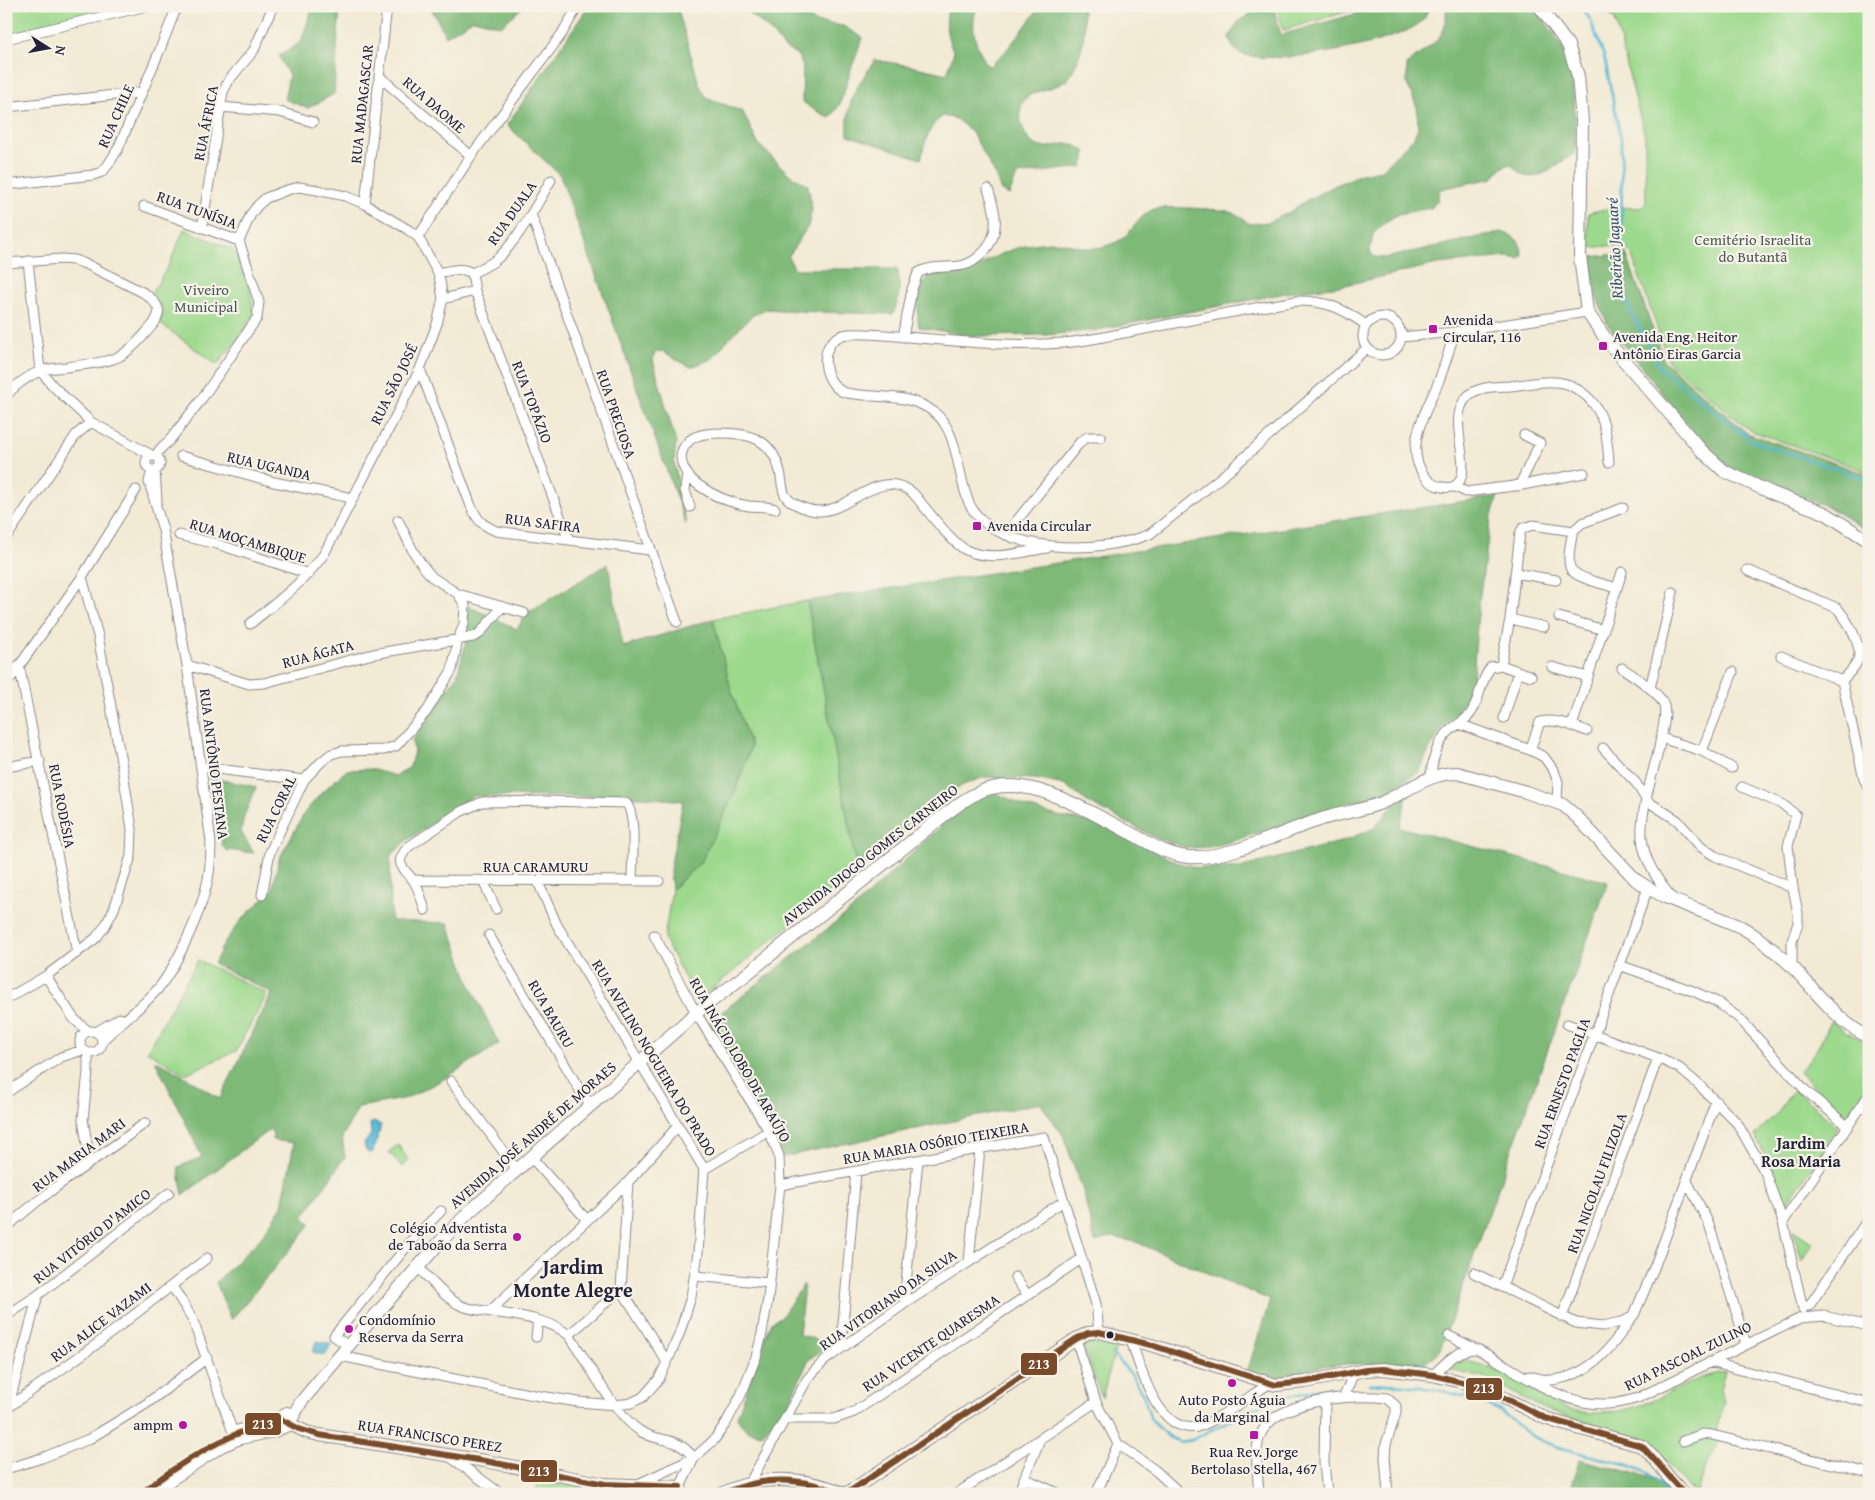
<svg xmlns="http://www.w3.org/2000/svg" width="1875" height="1500" viewBox="0 0 1875 1500" font-family="'Gentium Book Plus',serif">
<style>
.green{fill:#9dd98d;stroke:#607e64}
.forest{fill:#7eb978;stroke:#506e5a}
.water{fill:#56b7d5;stroke:#3c6c88}
.lines{fill:none;stroke-linecap:round;stroke-linejoin:round}
.stream{stroke:#56b7d5;stroke-width:2.5}
.street-casing{stroke:#8a8688;stroke-width:11}
.secondary-casing{stroke:#8a8688;stroke-width:14}
.street{stroke:#fff;stroke-width:9}
.secondary{stroke:#fff;stroke-width:12}
.bus-1-casing{stroke:#f7f3e8;stroke-width:10}
.bus-1{stroke:#7a4b2a;stroke-width:6}
.poi-dot{fill:#b5179e;stroke:#f7f3e8;stroke-width:2}
.bus-dot{fill:#22223b;stroke:#f7f3e8;stroke-width:2}
.labels{text-anchor:middle;stroke-width:4.5;stroke-linejoin:round;paint-order:stroke}
.street-label{font-size:15px;fill:#22223b;stroke:#f7f3e8}
.park-label{font-size:15px;fill:#475954;stroke:#f7f3e8}
.poi-label{font-size:15px;fill:#22223b;stroke:#f7f3e8;text-anchor:start}
.water-label{font-size:16px;font-style:italic;fill:#345671;stroke:#f7f3e8}
.neighbourhood-label{font-size:16px;font-weight:bold;fill:#22223b;stroke:#f7f3e8}
.district-label{font-size:20px;font-weight:bold;fill:#22223b;stroke:#f7f3e8}
.line-badge{stroke:#f7f3e8;stroke-width:2}
.badge-label{font-size:14px;text-anchor:middle;font-weight:bold;fill:#fff}
</style>
<rect width="100%" height="100%" fill="#f7f3e8"/>
<filter id="ink" filterUnits="userSpaceOnUse"><feTurbulence type="fractalNoise" baseFrequency=".02" numOctaves="2"/><feDisplacementMap in="SourceGraphic" scale="10" xChannelSelector="R" yChannelSelector="G"/><feConvolveMatrix kernelMatrix="1 2 1 2 8 2 1 2 1" color-interpolation-filters="sRGB"/></filter>
<filter id="wash" filterUnits="userSpaceOnUse"><feTurbulence type="fractalNoise" baseFrequency=".0096" numOctaves="4" result="noise"/><feDisplacementMap in="SourceGraphic" scale="20" xChannelSelector="R" yChannelSelector="G"/><feGaussianBlur stdDeviation="1.12" result="paint"/><feColorMatrix in="noise" values="0 0 0 0 0 0 0 0 0 0 0 0 0 0 0 0 0 1.4 0 .05"/><feComposite in="paint" operator="in"/></filter>
<g filter="url(#wash)">
<rect width="100%" height="100%" fill="#f2ead4"/>
<path class="green" d="M6 6H135L6 35Z
M1277 6H1367L1283 30Z
M1603 6H1869V472L1749 430 1669 362 1631 253C1622 242 1600 247 1588 248V213L1615 207 1640 208 1646 203 1645 136 1615 20Z
M184 229 234 250 249 285 254 314 242 334 217 365 158 322 164 313 161 306 151 294 170 263Z
M807 601 857 870 697 1001 664 939 672 889 701 862 751 747 732 693 713 619Z
M198 960 267 994 236 1051 185 1074 147 1051Z
M1831 1020 1846 1032 1869 1043V1085L1848 1114 1845 1115 1825 1099 1800 1072 1818 1047Z
M1794 1089 1837 1126 1838 1129 1785 1206 1770 1166 1755 1135 1778 1112Z
M398 1145 409 1161 402 1167 389 1152Z
M1792 1229 1813 1243 1802 1261Z
M1093 1339 1117 1343 1102 1398 1082 1343Z
M1461 1361C1510 1364 1542 1410 1591 1413 1613 1414 1638 1408 1658 1398 1681 1388 1700 1375 1725 1372L1720 1389 1724 1401 1716 1431 1718 1444 1705 1467 1697 1492 1688 1487 1655 1450 1641 1439 1544 1409 1487 1379 1451 1370 1450 1366 1453 1362Z
M540 1477 596 1488 599 1494H535Z"/>
<path class="forest" d="M313 6H340L334 94 308 108 284 99 289 76 279 56 301 42Z
M430 6H524L501 26 474 19 446 36Z
M589 6H677L699 84 706 97 743 112 758 144 790 175 808 185 812 209 808 226 788 257 795 269H897C901 284 900 299 893 314L818 312 765 309 752 316 730 337 712 359 691 367 675 359 663 351 655 352 653 360 676 443 674 462 686 524 560 175 507 125Z
M741 6H797L815 22 843 26 863 38 851 69 840 104 830 118 811 108 802 101 803 67 798 56 784 47 767 28Z
M949 6H977C969 30 976 48 989 67L1006 51 1041 6H1082C1086 27 1084 47 1075 66 1073 70 1071 76 1068 79 1050 95 1014 85 1021 122 1023 130 1025 136 1031 142 1043 151 1051 146 1064 144 1072 143 1078 147 1085 151V161L1082 167 1017 175 1009 195 1001 191 993 170 971 131 956 119 943 116C928 125 925 143 921 159L848 135C846 100 856 88 875 60L911 66 947 74 954 52C946 36 944 23 949 6Z
M1254 6H1273L1281 35 1383 6H1429C1428 10 1426 17 1423 20 1399 45 1274 66 1242 54 1233 51 1232 44 1229 37L1239 21 1254 11Z
M1446 6H1534C1543 19 1553 32 1561 45 1577 72 1575 123 1575 153 1561 161 1542 181 1525 176 1520 174 1515 167 1509 164L1500 169 1493 178 1440 189 1437 201 1431 208 1398 214 1386 222 1373 234 1370 251 1374 257 1384 258 1501 232C1517 237 1520 240 1523 256L1520 259 1508 257 1437 264 1341 286 1296 291 1097 330 1046 335 970 336 919 327C917 317 917 291 923 282 933 268 947 276 962 274 975 272 984 262 995 257 1013 248 1035 242 1054 242 1067 242 1084 250 1095 248 1105 247 1120 242 1127 235 1135 226 1142 214 1154 209 1163 206 1216 209 1227 211 1235 213 1243 219 1250 224L1268 222 1288 213 1307 200 1334 186 1361 174 1382 170 1414 137 1418 127 1417 107 1407 84V65C1429 44 1449 42 1446 6Z
M1626 253 1664 361 1747 433 1869 475V532L1827 506 1741 477 1705 447 1608 325 1596 296 1591 257Z
M1498 496 1491 518 1479 601 1472 689 1460 708 1439 733 1425 758 1420 771 1393 788 1373 798 1344 804 1237 840 1210 847 1188 848 1156 838 1089 803 1064 785 1036 779 984 777 961 786 857 870 807 601Z
M608 564 623 647 713 619 732 693 751 747 735 792 701 862 672 889 670 870 683 801 644 797 473 796 406 841 390 857 391 921 448 923 471 987 499 1044 442 1080 407 1098 359 1107 342 1137 345 1157 303 1217 311 1224 231 1320 216 1282 260 1239 282 1206 294 1143 273 1140V1134L270 1129 183 1195 178 1167 202 1157 155 1060 191 1080 220 1099 272 993 214 964 224 943 243 918 272 891 279 859 305 812 323 791 347 770 371 769 395 776 410 767 414 751 412 741 457 676 466 643 468 606 517 629 528 612Z
M209 777 256 787 244 816 241 832 254 853 226 850 222 846 221 832 216 822Z
M996 793 1026 807 1065 818 1098 823 1176 862 1198 868H1239L1344 841 1374 828 1391 808 1408 793 1399 827 1608 882 1440 1350 1424 1364H1347L1321 1366 1282 1379H1266L1247 1372 1270 1300 1136 1242 1112 1237 1095 1242 1083 1191 1063 1135 1040 1103 782 1157 775 1131 765 1119 708 1023 854 908 969 800Z
M804 1284 799 1335 809 1337 828 1346 809 1359 787 1407 762 1434 746 1430 737 1417 771 1322 781 1317Z
M1580 1459C1613 1470 1652 1472 1679 1494H1568Z"/>
<path class="water" d="M373 1122 381 1125 373 1152 369 1153 366 1151 364 1144 371 1134 370 1124Z
M316 1341 331 1344 325 1356 313 1352Z"/>
<g class="lines">
<path class="stream" d="M1580 6 1590 19 1604 56 1621 139 1622 251 1626 302 1660 368 1752 441 1869 480
M1112 1354 1132 1375 1144 1397 1151 1420 1169 1437 1180 1442 1192 1440 1253 1408 1281 1398 1330 1387
M1369 1384C1406 1382 1470 1393 1501 1412 1514 1420 1524 1433 1538 1439 1553 1446 1579 1453 1596 1457 1617 1462 1638 1465 1655 1479 1660 1483 1664 1489 1668 1494"/>
</g>
</g>
<g filter="url(#ink)">
<g class="lines">
<defs>
<path id="street" d="M6 39 147 6
M379 76 471 156
M6 107 142 92
M220 107 280 112 313 122
M6 185 93 175 102 172 108 165 118 149 159 52 177 6
M365 204 387 6
M144 206 239 241
M531 214 677 622
M202 228 223 92 229 80 254 50 273 6
M418 237 471 156 561 35 578 6
M28 261 40 370
M6 263 62 259 74 260 88 265 144 293C159 304 164 312 151 327 142 337 132 350 120 356 105 364 83 364 67 367 59 368 48 368 40 371 28 376 14 386 6 396
M438 273C449 271 461 266 472 273 479 270 486 266 493 262 515 246 537 204 551 180
M472 273 475 291 569 540
M443 299 475 291
M1363 336a19 19 0 1 1 38 0a19 19 0 1 1-38 0Z
M1366 325C1342 308 1327 301 1297 301 1246 309 1195 319 1145 329 1117 334 1090 341 1063 343 1015 347 966 342 919 338 902 337 858 331 843 335 817 343 822 382 843 392 874 400 907 391 934 412 959 431 957 476 969 503 994 556 1105 554 1150 534L1230 470 1367 348
M1455 332C1449 349 1445 366 1438 383 1427 410 1403 447 1424 475 1428 481 1435 486 1442 487 1449 488 1455 488 1459 482 1472 463 1446 419 1467 397 1477 386 1496 387 1510 386 1528 384 1549 379 1567 384 1571 385 1576 389 1580 391 1605 408 1607 434 1609 462
M903 337 912 289 918 273C933 264 949 269 964 265 972 263 979 257 984 252 1001 232 996 212 988 189
M1401 337 1455 332 1587 312
M420 369 471 506C478 521 481 524 496 531L650 550
M40 370 53 386 91 422 153 456
M155 456 162 447 169 441 201 400 257 318 259 302 239 241 251 214 258 205 266 198 287 190 299 187 317 190 345 196 365 204 407 229 418 237 438 273 440 281 443 299 437 324 420 369 324 554C302 584 278 601 250 624
M181 456 274 482 352 498
M146 463a7 7 0 1 1 14 0a7 7 0 1 1-14 0Z
M155 470 157 501
M687 475 685 490 690 507
M1454 486 1466 492 1514 486 1520 484 1540 443 1524 435
M1517 486 1584 473
M775 509C768 506 757 507 749 506 729 503 713 496 697 484 684 474 674 456 688 442 695 434 710 433 720 433 749 433 770 438 779 468 782 476 781 487 785 495 789 502 800 507 807 509 845 523 874 463 913 493 925 507 951 543 966 550 991 562 1021 552 1047 548
M1006 534 1081 441 1088 437H1101
M179 535 217 544 309 574
M6 538 76 435 91 422
M1747 570 1837 608C1846 618 1865 648 1857 662 1854 669 1847 675 1842 681L1864 779 1869 788
M1515 573 1556 580
M1617 588C1605 584 1574 579 1570 567 1567 556 1571 542 1573 531L1582 523 1623 508
M458 594 524 613
M1559 617 1604 630
M1510 619 1544 627
M1781 656 1842 681
M19 665 77 953
M187 665 249 684 264 683 373 654 473 637 479 634 502 607
M1501 665 1510 619 1520 533 1523 528 1533 525 1573 531
M1552 667 1588 677
M1622 668C1634 676 1660 692 1664 706 1667 718 1661 735 1659 748 1653 773 1640 812 1642 838 1644 861 1658 881 1672 898
M6 682 10 679 82 577 136 490
M1650 688 1673 592
M1504 718 1518 671
M1459 724 1530 750 1544 757 1554 771 1558 782 1557 802
M1572 726 1622 572
M1661 738 1702 751 1732 768
M1603 748 1636 783 1647 801 1677 820 1701 847 1715 856 1793 888
M1530 750 1540 722C1556 718 1573 726 1587 731
M1702 751 1733 672
M6 767 40 761
M202 767 304 780
M1431 777C1432 759 1438 739 1453 728 1459 723 1466 720 1471 713 1481 698 1479 682 1491 667L1501 665 1531 676
M1742 787 1782 804 1796 815 1788 846 1793 888 1798 913V923L1792 941V967
M414 880 659 881
M483 881 496 909
M262 895 270 852 304 780 321 762 331 754 342 751 384 750 396 746 427 711 452 670 458 639 464 624 465 605 458 594 432 577 422 565 413 551 398 520
M425 910C422 901 419 888 413 880 403 866 393 865 408 847L460 812 482 802 544 801 626 803C637 815 632 863 632 880
M489 935 581 1092 591 1105
M654 935 696 1013 769 1131 779 1156 780 1185 768 1299 761 1338 756 1357 741 1395 726 1423 714 1440 694 1458 680 1487
M1619 965 1693 991 1717 1002 1739 1018 1806 1091 1847 1126
M46 976 74 1019 88 1031
M6 999 46 976 96 938 105 926 114 909 131 856 132 829 123 772 98 636 82 577
M1567 1024 1658 1058 1679 1068 1699 1085 1737 1123 1765 1172 1783 1222 1803 1309
M80 1042a11 11 0 1 1 22 0a11 11 0 1 1-22 0Z
M96 1032 120 1018
M102 1041C119 1023 140 1009 156 991 175 970 199 916 206 888 210 873 211 858 211 842L187 665 163 530 149 482 152 470
M88 1053V1072L83 1119 90 1162
M451 1081 517 1170
M6 1093 61 1057 83 1050
M531 1157 587 1220
M704 1169 769 1131
M1687 1181 1709 1224 1746 1344
M628 1182 621 1289 667 1362
M780 1185 1044 1137 1096 1304 1099 1332
M1783 1222 1869 1095
M6 1228C48 1189 99 1158 145 1123
M969 1261 980 1149
M418 1267C430 1279 442 1295 458 1304 468 1310 480 1310 492 1312 518 1316 547 1318 569 1335 587 1361 615 1415 640 1431 661 1444 675 1434 694 1458
M1474 1273 1576 1323 1603 1326 1625 1321 1634 1315 1654 1268 1716 1101
M695 1276 770 1283
M1015 1277 1027 1295
M172 1286 192 1318 235 1438
M1502 1287 1648 888
M904 1304 918 1160
M1809 1306 1869 1218
M490 1311 628 1182 678 1126
M6 1316 38 1295 169 1193
M1562 1317 1658 1058
M569 1335 621 1289
M1449 1336 1476 1349
M536 1337 538 1320
M1076 1339 1096 1402 1118 1444 1156 1471 1181 1494
M1131 1340C1140 1368 1158 1434 1197 1427 1213 1424 1254 1393 1269 1384
M348 1346 334 1336 412 1240 441 1211
M841 1347 856 1172
M340 1356 534 1395 578 1402 616 1405 631 1403 643 1397 659 1379 667 1362 679 1335 691 1297 698 1253 704 1169 557 925 538 882
M1710 1362 1869 1403
M1433 1375C1445 1363 1459 1348 1477 1349 1518 1370 1559 1406 1607 1404 1618 1404 1628 1401 1638 1398L1801 1318 1824 1316 1869 1326
M1529 1376C1536 1377 1545 1381 1552 1380 1590 1376 1613 1347 1632 1317
M1344 1397 1354 1372
M1325 1400 1324 1462 1327 1494
M10 1406 94 1346 207 1258
M8 1408 38 1295
M786 1419H834L854 1412 1081 1259
M1683 1441 1703 1434 1712 1435 1869 1473
M449 1456 501 1494
M6 1469 42 1458 89 1439 146 1404 207 1358
M1026 1479 1060 1494
M750 1482 808 1378 825 1360 904 1304 1064 1201
M638 1484 694 1458
M956 1494 1096 1402
M1018 1494 1040 1439
M1096 1494 1118 1444
M1259 1494C1258 1478 1254 1451 1260 1436 1274 1399 1354 1394 1387 1398L1396 1406V1413L1386 1444 1385 1457 1388 1494"/>
<path id="secondary" d="M1539 6 1568 45 1578 76 1582 121 1580 256 1587 312 1608 342 1701 450 1724 471 1772 493 1825 513 1869 541
M282 1420 306 1432 319 1435 485 1461 605 1484 680 1487 682 1494
M236 1432 280 1419 287 1413
M149 1494 221 1446 240 1438 274 1431 288 1425 301 1402 348 1346 441 1241 469 1212 696 1013 748 973 943 816C958 805 973 792 992 788 1038 777 1096 816 1136 836 1152 845 1169 855 1188 857 1227 860 1281 832 1319 820 1339 813 1361 811 1381 803 1407 792 1427 773 1457 773L1526 792 1563 805 1577 817 1636 880C1670 904 1705 910 1741 927 1756 935 1771 948 1784 959 1810 982 1836 1023 1869 1037
M721 1494C762 1474 803 1476 845 1494
M846 1494 1076 1339 1088 1333 1099 1332 1151 1345 1276 1385 1305 1382 1366 1370 1383 1369 1433 1375 1474 1385 1488 1390 1545 1418 1560 1423 1642 1446C1658 1460 1668 1480 1685 1494"/>
</defs>
<use href="#street" class="street-casing"/>
<use href="#secondary" class="secondary-casing"/>
<use href="#street" class="street"/>
<use href="#secondary" class="secondary"/>
<defs>
<path id="bus-1" d="M140 1494C183 1460 227 1433 280 1419L299 1429 319 1435 485 1461 605 1484 680 1487
M722 1494C765 1475 800 1477 844 1494
M846 1494 1076 1339 1088 1333 1099 1332 1151 1345 1276 1385 1305 1382 1366 1370 1383 1369 1433 1375 1474 1385 1488 1390 1545 1418 1642 1446 1685 1494"/>
</defs>
<use href="#bus-1" class="bus-1-casing"/>
<use href="#bus-1" class="bus-1"/>
</g>
</g>
<g class="poi-dot">
<rect x="1428" y="324" width="10" height="10" rx="2.5"/>
<rect x="1598" y="341" width="10" height="10" rx="2.5"/>
<rect x="972" y="521" width="10" height="10" rx="2.5"/>
<circle cx="517" cy="1237" r="5"/>
<circle cx="349" cy="1329" r="5"/>
<circle cx="1232" cy="1383" r="5"/>
<circle cx="183" cy="1425" r="5"/>
<rect x="1249" y="1430" width="10" height="10" rx="2.5"/>
</g>
<circle class="bus-dot" cx="1110" cy="1335" r="4.5"/>
<g class="labels">
<g class="street-label">
<text transform="translate(362 104) rotate(-84)" y="5">RUA MADAGASCAR</text>
<text transform="translate(434 105) rotate(41)" y="5">RUA DAOME</text>
<text transform="translate(116 116) rotate(-66)" y="5">RUA CHILE</text>
<text transform="translate(206 123) rotate(-79)" y="5">RUA ÁFRICA</text>
<text transform="translate(197 210) rotate(20)" y="5">RUA TUNÍSIA</text>
<text transform="translate(512 213) rotate(-55)" y="5">RUA DUALA</text>
<text transform="translate(394 384) rotate(-64)" y="5">RUA SÃO JOSÉ</text>
<text transform="translate(532 402) rotate(69)" y="5">RUA TOPÁZIO</text>
<text transform="translate(616 414) rotate(71)" y="5">RUA PRECIOSA</text>
<text transform="translate(269 466) rotate(13)" y="5">RUA UGANDA</text>
<text transform="translate(543 523) rotate(7)" y="5">RUA SAFIRA</text>
<text transform="translate(248 541) rotate(17)" y="5">RUA MOÇAMBIQUE</text>
<text transform="translate(318 654) rotate(-15)" y="5">RUA ÁGATA</text>
<text transform="translate(214 764) rotate(83)" y="5">RUA ANTÔNIO PESTANA</text>
<text transform="translate(62 806) rotate(79)" y="5">RUA RODÉSIA</text>
<text transform="translate(276 809) rotate(-64)" y="5">RUA CORAL</text>
<text transform="translate(870 855) rotate(-38)" y="5">AVENIDA DIOGO GOMES CARNEIRO</text>
<text x="536" y="872">RUA CARAMURU</text>
<text transform="translate(551 1014) rotate(60)" y="5">RUA BAURU</text>
<text transform="translate(654 1058) rotate(59)" y="5">RUA AVELINO NOGUEIRA DO PRADO</text>
<text transform="translate(740 1060) rotate(60)" y="5">RUA INÁCIO LOBO DE ARAÚJO</text>
<text transform="translate(1562 1083) rotate(-70)" y="5">RUA ERNESTO PAGLIA</text>
<text transform="translate(533 1135) rotate(-41)" y="5">AVENIDA JOSÉ ANDRÉ DE MORAES</text>
<text transform="translate(936 1143) rotate(-10)" y="5">RUA MARIA OSÓRIO TEIXEIRA</text>
<text transform="translate(79 1155) rotate(-37)" y="5">RUA MARIA MARI</text>
<text transform="translate(1597 1183) rotate(-70)" y="5">RUA NICOLAU FILIZOLA</text>
<text transform="translate(92 1236) rotate(-38)" y="5">RUA VITÓRIO D'AMICO</text>
<text transform="translate(888 1300) rotate(-35)" y="5">RUA VITORIANO DA SILVA</text>
<text transform="translate(101 1322) rotate(-37)" y="5">RUA ALICE VAZAMI</text>
<text transform="translate(931 1343) rotate(-34)" y="5">RUA VICENTE QUARESMA</text>
<text transform="translate(1688 1356) rotate(-26)" y="5">RUA PASCOAL ZULINO</text>
<text transform="translate(430 1436) rotate(9)" y="5">RUA FRANCISCO PEREZ</text>
</g>
<g class="park-label">
<text x="1753" y="245">Cemitério Israelita<tspan x="1753" dy="17">do Butantã</tspan></text>
<text x="206" y="295">Viveiro<tspan x="206" dy="17">Municipal</tspan></text>
</g>
<g class="poi-label">
<text x="1443" y="325">Avenida<tspan x="1443" dy="17">Circular, 116</tspan></text>
<text x="1613" y="342">Avenida Eng. Heitor<tspan x="1613" dy="17">Antônio Eiras Garcia</tspan></text>
<text x="987" y="531">Avenida Circular</text>
<text x="507" y="1233" text-anchor="end">Colégio Adventista<tspan x="507" dy="17">de Taboão da Serra</tspan></text>
<text x="359" y="1325">Condomínio<tspan x="359" dy="17">Reserva da Serra</tspan></text>
<text x="1232" y="1405" text-anchor="middle">Auto Posto Águia<tspan x="1232" dy="17">da Marginal</tspan></text>
<text x="173" y="1430" text-anchor="end">ampm</text>
<text x="1254" y="1457" text-anchor="middle">Rua Rev. Jorge<tspan x="1254" dy="17">Bertolaso Stella, 467</tspan></text>
</g>
<g class="water-label">
<text transform="translate(1614 248) rotate(-93)" y="6">Ribeirão Jaguaré</text>
</g>
<g class="neighbourhood-label">
<text x="1801" y="1149">Jardim<tspan x="1801" dy="18">Rosa Maria</tspan></text>
</g>
<g class="district-label">
<text x="573" y="1274">Jardim<tspan x="573" dy="23">Monte Alegre</tspan></text>
</g>
</g>
<g class="line-badge">
<rect x="1020" y="1352" width="38" height="24" rx="5" fill="#7a4b2a"/>
<rect x="1465" y="1377" width="38" height="24" rx="5" fill="#7a4b2a"/>
<rect x="244" y="1412" width="38" height="24" rx="5" fill="#7a4b2a"/>
<rect x="520" y="1459" width="38" height="24" rx="5" fill="#7a4b2a"/>
</g>
<g class="badge-label">
<text x="1039" y="1369">213</text>
<text x="1484" y="1393">213</text>
<text x="263" y="1429">213</text>
<text x="539" y="1476">213</text>
</g>
<rect width="1875" height="1500" fill="none" stroke="#f7f3e8" stroke-width="25"/>
<g transform="translate(48 48) rotate(101)" stroke="#f7f3e8" stroke-width="4" paint-order="stroke">
<path d="M0-4L9 19L0 12L-9 19Z" fill="#22223b"/>
<text y="-8" font-size="14" font-weight="bold" text-anchor="middle" fill="#22223b">N</text>
</g>
</svg>
